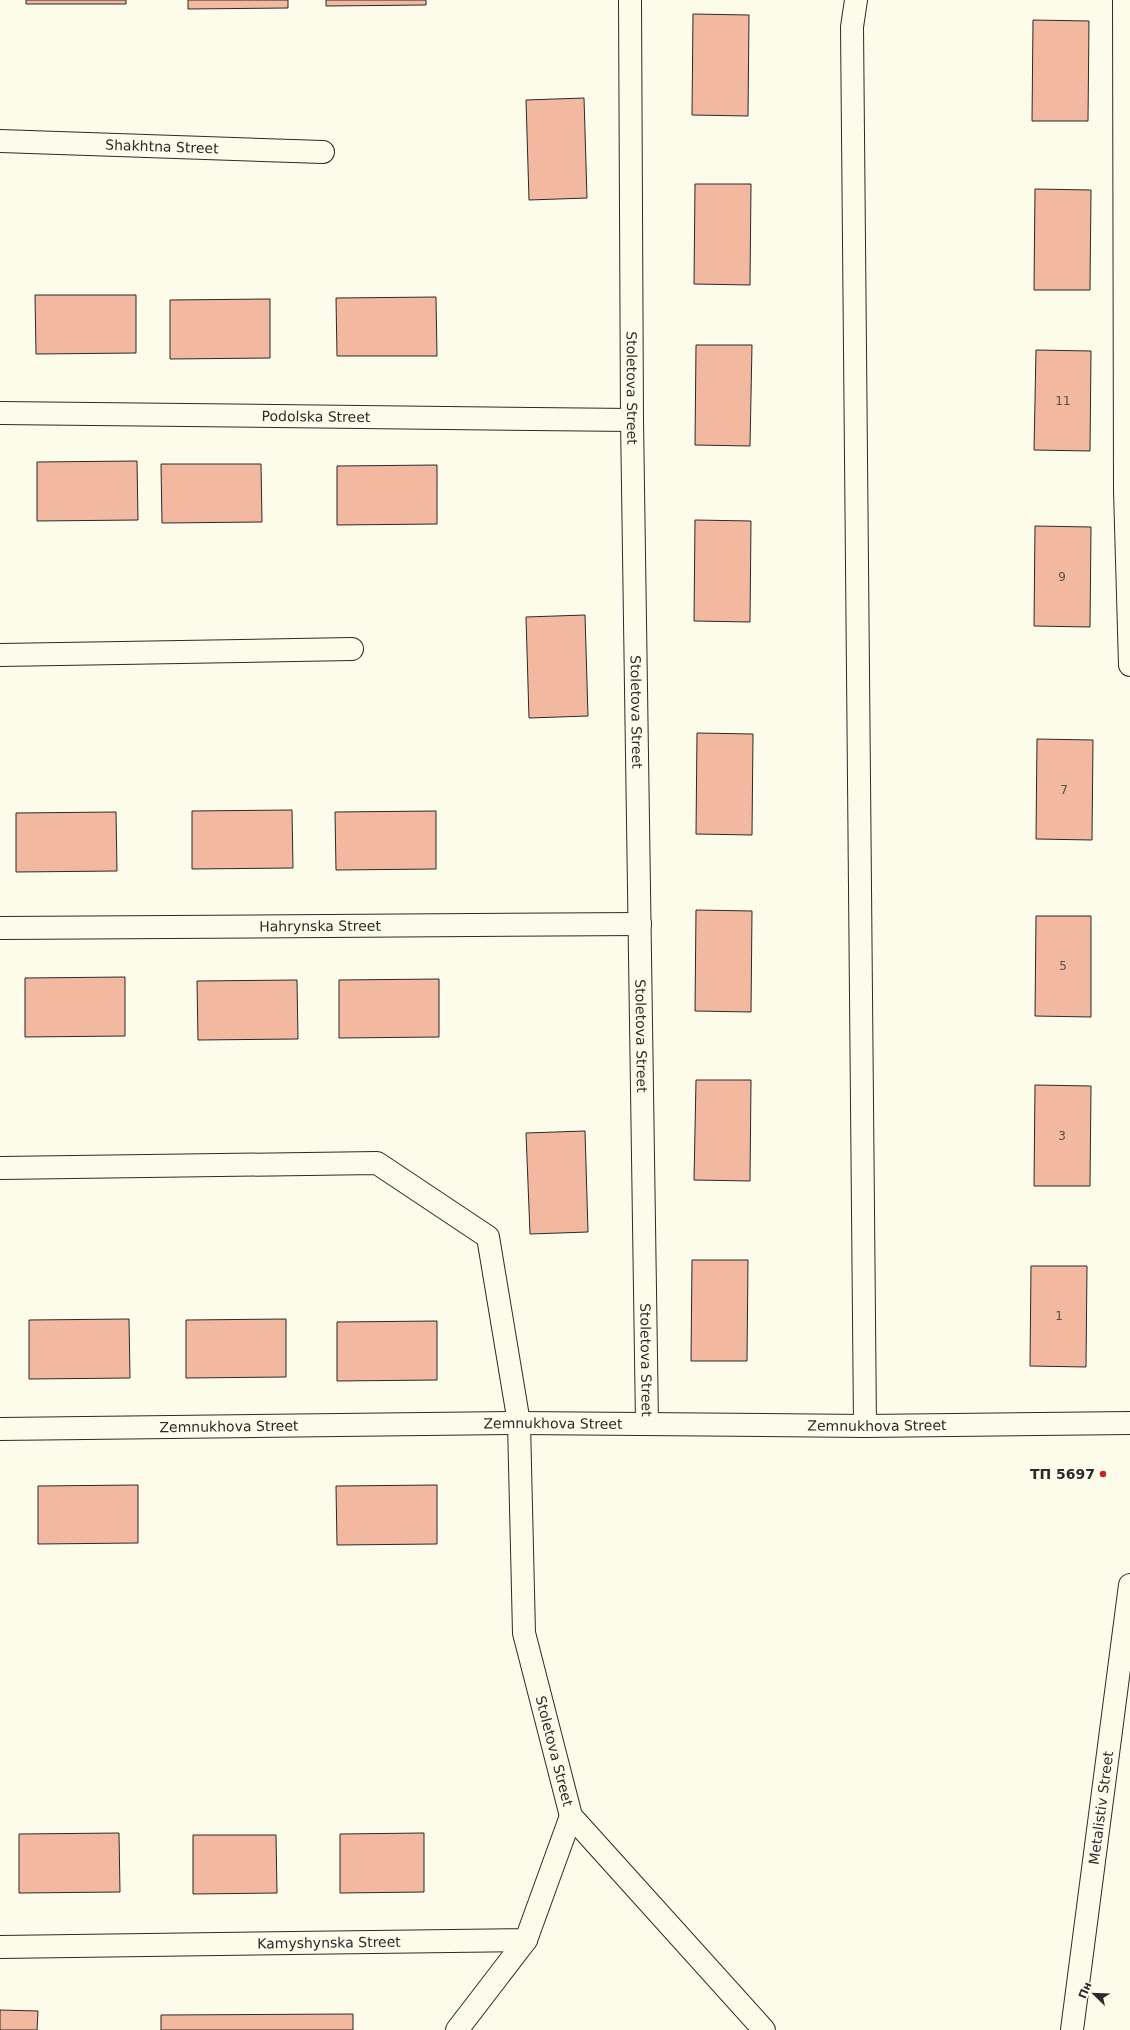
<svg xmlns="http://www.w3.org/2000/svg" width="1130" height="2030" viewBox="0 0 1130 2030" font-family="'DejaVu Sans',sans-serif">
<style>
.building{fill:#f2b8a0;stroke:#2b2b2b}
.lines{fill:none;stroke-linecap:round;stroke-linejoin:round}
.street-casing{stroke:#2b2b2b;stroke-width:24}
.street{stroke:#fdfbea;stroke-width:22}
.poi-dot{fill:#c62828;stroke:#fdfbea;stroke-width:1.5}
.labels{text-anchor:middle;stroke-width:3;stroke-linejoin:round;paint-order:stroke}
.number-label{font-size:12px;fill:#5d4e48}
.street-label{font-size:14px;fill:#2b2b2b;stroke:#fdfbea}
.poi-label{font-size:14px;font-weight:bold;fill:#2b2b2b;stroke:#fdfbea;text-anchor:end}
</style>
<rect width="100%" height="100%" fill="#fdfbea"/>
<path class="building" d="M26 0H126V4H26Z
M188 0H288V8L188 9Z
M326 0H426V5L326 6Z
M693 14 749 15 748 116 692 115Z
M1033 20 1089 21 1088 121H1032Z
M584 98 587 198 529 200 526 100Z
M695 184H751L750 285 694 284Z
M1035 189 1091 190 1090 290H1034Z
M35 295H136V353L36 354Z
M436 297 437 356H337L336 298Z
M270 299V358L170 359V300Z
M696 345H752L750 446 695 445Z
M1036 350 1091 351 1090 451 1034 450Z
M137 461 138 520 37 521V462Z
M161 464H261L262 522 162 523Z
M437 465V524L337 525V466Z
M695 520 751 521 750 622 694 621Z
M1035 526 1091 527 1090 627 1034 626Z
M585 615 588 716 529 718 526 617Z
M697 733 753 734 752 835 696 834Z
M1037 739 1093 740 1092 840 1036 839Z
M292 810 293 868 192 869V811Z
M436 811V869L336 870 335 812Z
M116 812 117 871 16 872V813Z
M696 910 752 911 751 1012 695 1011Z
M1036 916H1091V1017L1035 1016Z
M125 977V1036L25 1037V978Z
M439 979V1037L339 1038V980Z
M297 980 298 1039 198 1040 197 981Z
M696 1080H751L750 1181 694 1180Z
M1035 1085 1091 1086 1090 1186H1034Z
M585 1131 588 1232 530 1234 526 1133Z
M692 1260H748L747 1361H691Z
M1031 1266H1087L1086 1367 1030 1366Z
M129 1319 130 1378 29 1379V1320Z
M286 1319V1377L186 1378V1320Z
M437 1321V1380L337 1381V1322Z
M138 1485V1543L38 1544V1486Z
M437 1485V1544L337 1545 336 1486Z
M119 1833 120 1892 19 1893V1834Z
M424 1833V1892L340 1893V1834Z
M193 1835H276L277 1893 193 1894Z
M0 2010 38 2011 37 2030H0Z
M353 2014V2030H161V2015Z"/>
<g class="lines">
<defs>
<g id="street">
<path id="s1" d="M630 0 632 420 647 1424"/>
<path d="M856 0 852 27 865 1426"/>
<path d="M1124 0 1125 491 1130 665"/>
<path id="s2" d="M0 141 323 152"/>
<path id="s3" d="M0 413 632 420"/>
<path d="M0 655 352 649"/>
<path id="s4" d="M0 928 640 924"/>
<path id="s5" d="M0 1168 377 1163 488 1237 519 1423 524 1633 571 1816 764 2030"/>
<path id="s6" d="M0 1429 519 1423 865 1426 1130 1423"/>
<path id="s7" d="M0 1947 526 1940 571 1816"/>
<path d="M457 2030 526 1940"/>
<path id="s8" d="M1072 2030 1130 1585"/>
</g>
</defs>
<use href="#street" class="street-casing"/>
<use href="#street" class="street"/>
</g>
<circle class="poi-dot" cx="1103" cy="1474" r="4"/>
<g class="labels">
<g class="number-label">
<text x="1063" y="405">11</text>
<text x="1062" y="581">9</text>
<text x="1064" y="794">7</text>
<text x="1063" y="970">5</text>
<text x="1062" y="1140">3</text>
<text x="1059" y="1320">1</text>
</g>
<g class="street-label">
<text dy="5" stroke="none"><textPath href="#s2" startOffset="162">Shakhtna Street</textPath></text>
<text dy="5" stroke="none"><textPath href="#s1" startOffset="388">Stoletova Street</textPath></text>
<text dy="5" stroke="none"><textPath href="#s3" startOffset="316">Podolska Street</textPath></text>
<text dy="5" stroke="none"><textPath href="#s1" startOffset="712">Stoletova Street</textPath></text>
<text dy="5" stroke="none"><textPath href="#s4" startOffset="320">Hahrynska Street</textPath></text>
<text dy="5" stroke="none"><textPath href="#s1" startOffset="1036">Stoletova Street</textPath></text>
<text dy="5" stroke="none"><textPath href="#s1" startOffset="1360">Stoletova Street</textPath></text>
<text dy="5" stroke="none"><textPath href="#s6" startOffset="553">Zemnukhova Street</textPath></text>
<text dy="5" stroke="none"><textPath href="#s6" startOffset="877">Zemnukhova Street</textPath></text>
<text dy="5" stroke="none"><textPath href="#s6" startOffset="229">Zemnukhova Street</textPath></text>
<text dy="5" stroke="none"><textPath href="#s5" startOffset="1031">Stoletova Street</textPath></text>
<text dy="5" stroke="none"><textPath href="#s8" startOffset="224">Metalistiv Street</textPath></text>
<text dy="5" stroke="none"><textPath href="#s7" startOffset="329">Kamyshynska Street</textPath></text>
</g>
<g class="poi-label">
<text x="1095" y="1479">ТП 5697</text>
</g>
</g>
<g transform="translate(1094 1994) rotate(293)" stroke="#fdfbea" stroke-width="3" paint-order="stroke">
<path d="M0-3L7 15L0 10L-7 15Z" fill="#2b2b2b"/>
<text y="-6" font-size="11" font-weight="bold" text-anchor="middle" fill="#2b2b2b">Пн</text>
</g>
</svg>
